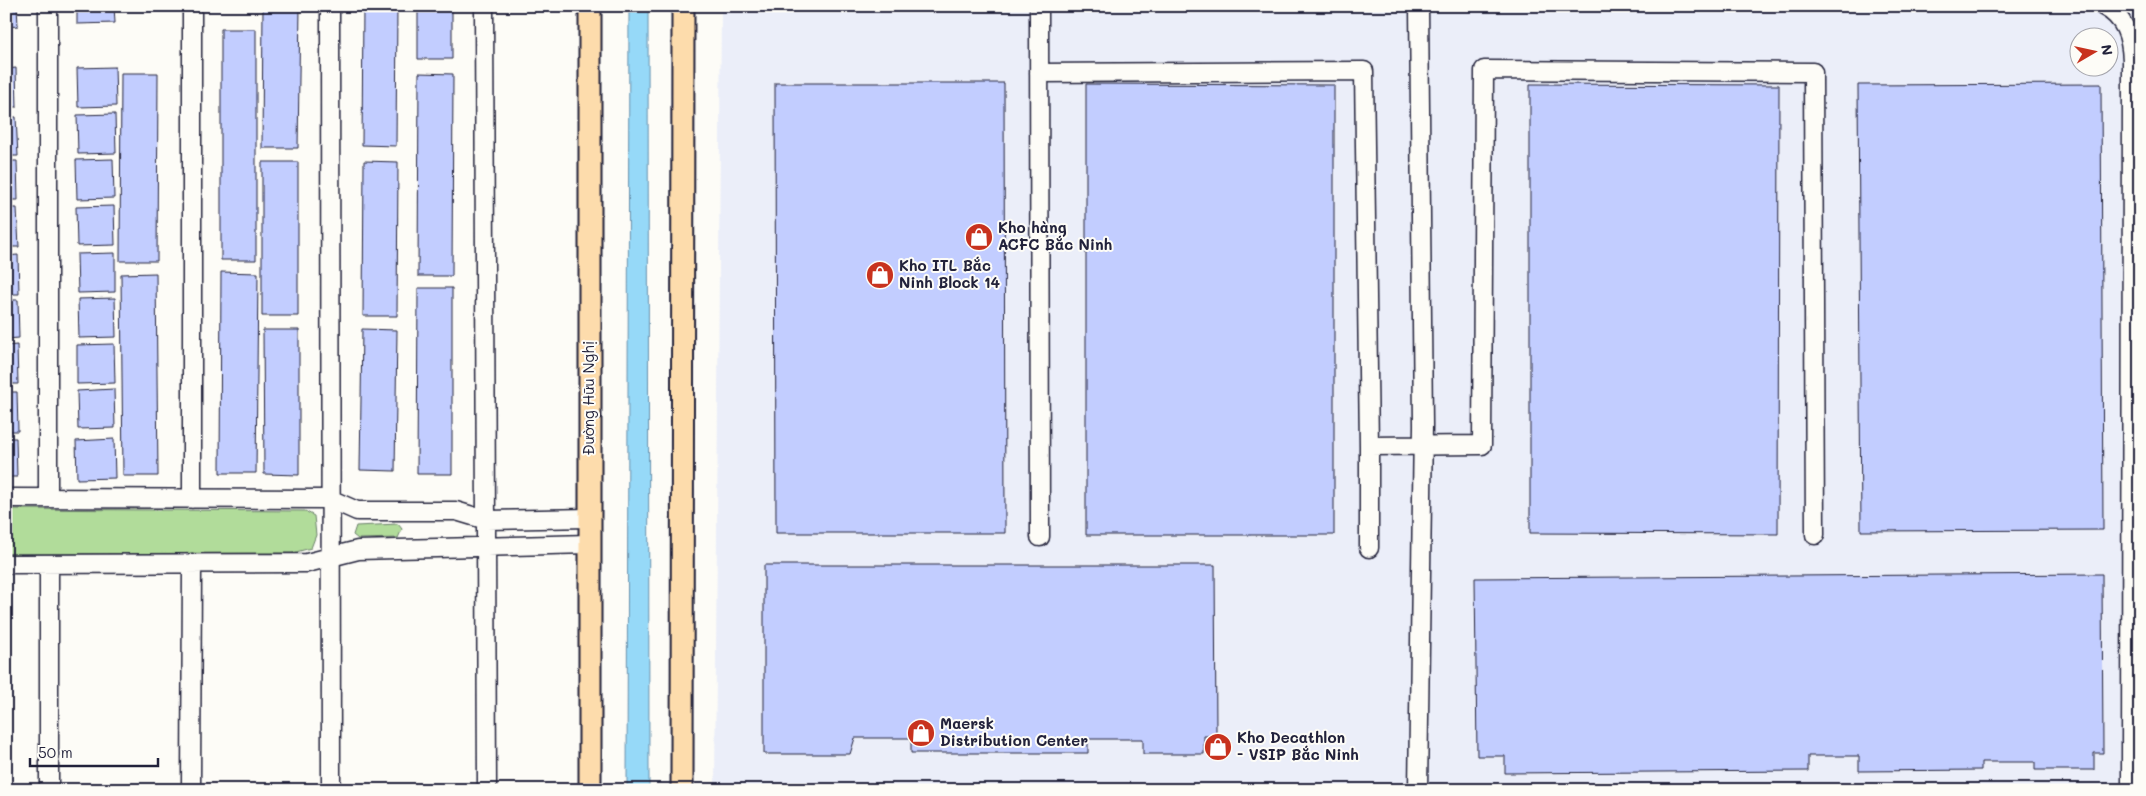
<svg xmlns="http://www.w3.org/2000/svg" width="2146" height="796" viewBox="0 0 2146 796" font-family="Mali,sans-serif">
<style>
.built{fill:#ebeef9;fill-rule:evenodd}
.green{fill:#b1dc9a;stroke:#6a7f6a}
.water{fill:#96d9f8;stroke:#6890ac}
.building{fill:#c2cdff;stroke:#22223b}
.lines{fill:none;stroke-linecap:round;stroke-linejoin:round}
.minor-casing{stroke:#22223b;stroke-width:21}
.major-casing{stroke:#22223b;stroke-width:25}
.minor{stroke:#fdfcf7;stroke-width:18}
.major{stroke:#fddcac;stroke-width:21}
.labels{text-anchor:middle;stroke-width:4;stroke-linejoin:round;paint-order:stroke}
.poi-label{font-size:15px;font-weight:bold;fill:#22223b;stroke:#fdfcf7;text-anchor:start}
.street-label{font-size:15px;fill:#22223b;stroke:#fdfcf7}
</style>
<rect width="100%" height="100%" fill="#fdfcf7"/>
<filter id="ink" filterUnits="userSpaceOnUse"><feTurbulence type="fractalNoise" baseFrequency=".02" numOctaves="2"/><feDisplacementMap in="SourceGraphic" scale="10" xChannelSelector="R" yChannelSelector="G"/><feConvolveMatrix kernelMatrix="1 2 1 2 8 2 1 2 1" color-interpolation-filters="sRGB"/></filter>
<g filter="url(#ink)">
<path class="built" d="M721 6H2140V790H715ZM2078 38H2108V68H2078Z"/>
<path class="green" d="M6 509 305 511 314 516 316 535 311 548 292 553 6 554Z
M398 524 402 529 398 538 358 539 353 535 356 526Z"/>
<path class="water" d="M629 6H648L649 790H627Z"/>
<path class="building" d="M6 6H17L18 26 6 27Z
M77 6H114L115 23 77 24Z
M119 6H157V9H119Z
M263 6H300L298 148H262Z
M363 6H397L396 146 362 145Z
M418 6H452V59H418Z
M221 29H256V260H221Z
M115 67 116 106 78 107 77 68Z
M16 68 17 107H6V69Z
M121 73H158L157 261H120Z
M419 73 453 74 452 276H418Z
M775 83H1004L1005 533H776Z
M1086 84 1334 85V535H1086Z
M1530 84 1779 85 1778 534 1530 533Z
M2101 84 2103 530 1861 531 1858 85Z
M115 114 116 153 78 154 77 115Z
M6 117H16L18 156H6Z
M113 159 114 198 77 199 76 160Z
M6 161H17L18 200H6Z
M364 161 398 162 397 316H363Z
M262 162H298V316H262Z
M114 206 115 245 77 246 76 207Z
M6 208H17L19 247H6Z
M115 253V292L78 293 77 254Z
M18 255 19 294H6V256Z
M221 272 258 273 256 473H220Z
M156 273 158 476H123L121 274Z
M418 288H452V474H417Z
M115 298 116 337 79 338 78 299Z
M6 300H18L19 338 6 339Z
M362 329 397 330 395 471 360 470Z
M263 330H299V475L264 474Z
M114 344 115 383 77 384V345Z
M17 345 18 384H6V346Z
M114 389 115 428 78 429 77 391Z
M6 392H17L18 431H6Z
M6 438H16L17 477H6Z
M114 439 115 478 77 479 76 441Z
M764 565H1215L1216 736H1204V754H1143V739H1088V753H911V738H855L850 754H764Z
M2102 574 2103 753H2094V770H2035V762H1981V770L1859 771V756H1808V771L1505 773V756H1477L1475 578Z"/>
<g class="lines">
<defs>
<path id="minor" d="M48 6V498
M192 6V499
M330 6 331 790
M484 6 487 790
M1039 6 1040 537
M2103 6C2125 17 2131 37 2132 60L2131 790
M1039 73 1364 71 1369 446 1482 445 1484 70 1813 72 1815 535
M6 498 330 499 357 511H456L486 520 588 518
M1369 548V446
M6 564 307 563 358 550 589 544
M49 790V564
M191 790 192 563
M1418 790 1423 425 1419 6"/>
<path id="major" d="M590 6V790
M682 790 683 6"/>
</defs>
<use href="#minor" class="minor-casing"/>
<use href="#major" class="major-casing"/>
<use href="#minor" class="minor"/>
<use href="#major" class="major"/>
</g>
</g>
<defs>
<symbol id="shop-disc" viewBox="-11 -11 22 22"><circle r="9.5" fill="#c8321e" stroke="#fdfcf7"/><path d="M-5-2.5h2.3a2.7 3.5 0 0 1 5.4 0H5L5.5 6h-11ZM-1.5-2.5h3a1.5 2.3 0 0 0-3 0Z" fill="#fff"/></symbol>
</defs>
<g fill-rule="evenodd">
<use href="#shop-disc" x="963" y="221" width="32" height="32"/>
<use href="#shop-disc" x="864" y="259" width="32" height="32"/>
<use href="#shop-disc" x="905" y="717" width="32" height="32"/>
<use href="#shop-disc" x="1202" y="731" width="32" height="32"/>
</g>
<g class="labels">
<g class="poi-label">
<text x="998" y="233">Kho hàng<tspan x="998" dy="17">ACFC Bắc Ninh</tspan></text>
<text x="899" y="271">Kho ITL Bắc<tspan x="899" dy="17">Ninh Block 14</tspan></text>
<text x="940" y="729">Maersk<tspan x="940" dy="17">Distribution Center</tspan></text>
<text x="1237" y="743">Kho Decathlon<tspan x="1237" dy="17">- VSIP Bắc Ninh</tspan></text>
</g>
<g class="street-label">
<text transform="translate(589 398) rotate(-90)" y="5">Đường Hữu Nghị</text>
</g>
</g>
<rect width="2146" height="796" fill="none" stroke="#fdfcf7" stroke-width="25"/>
<rect x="12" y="12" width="2121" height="771" fill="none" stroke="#22223b" stroke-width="2" filter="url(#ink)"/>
<g transform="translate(2094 52) rotate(81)"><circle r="24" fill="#fdfcf7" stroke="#a5a5ac"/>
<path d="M0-4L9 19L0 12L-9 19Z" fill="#c8321e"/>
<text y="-8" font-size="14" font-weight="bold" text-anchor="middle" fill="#22223b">N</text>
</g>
<path d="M30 758v8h128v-8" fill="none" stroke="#22223b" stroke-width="2.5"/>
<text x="38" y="758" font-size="15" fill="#22223b" stroke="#fdfcf7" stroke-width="4" paint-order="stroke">50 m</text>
</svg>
